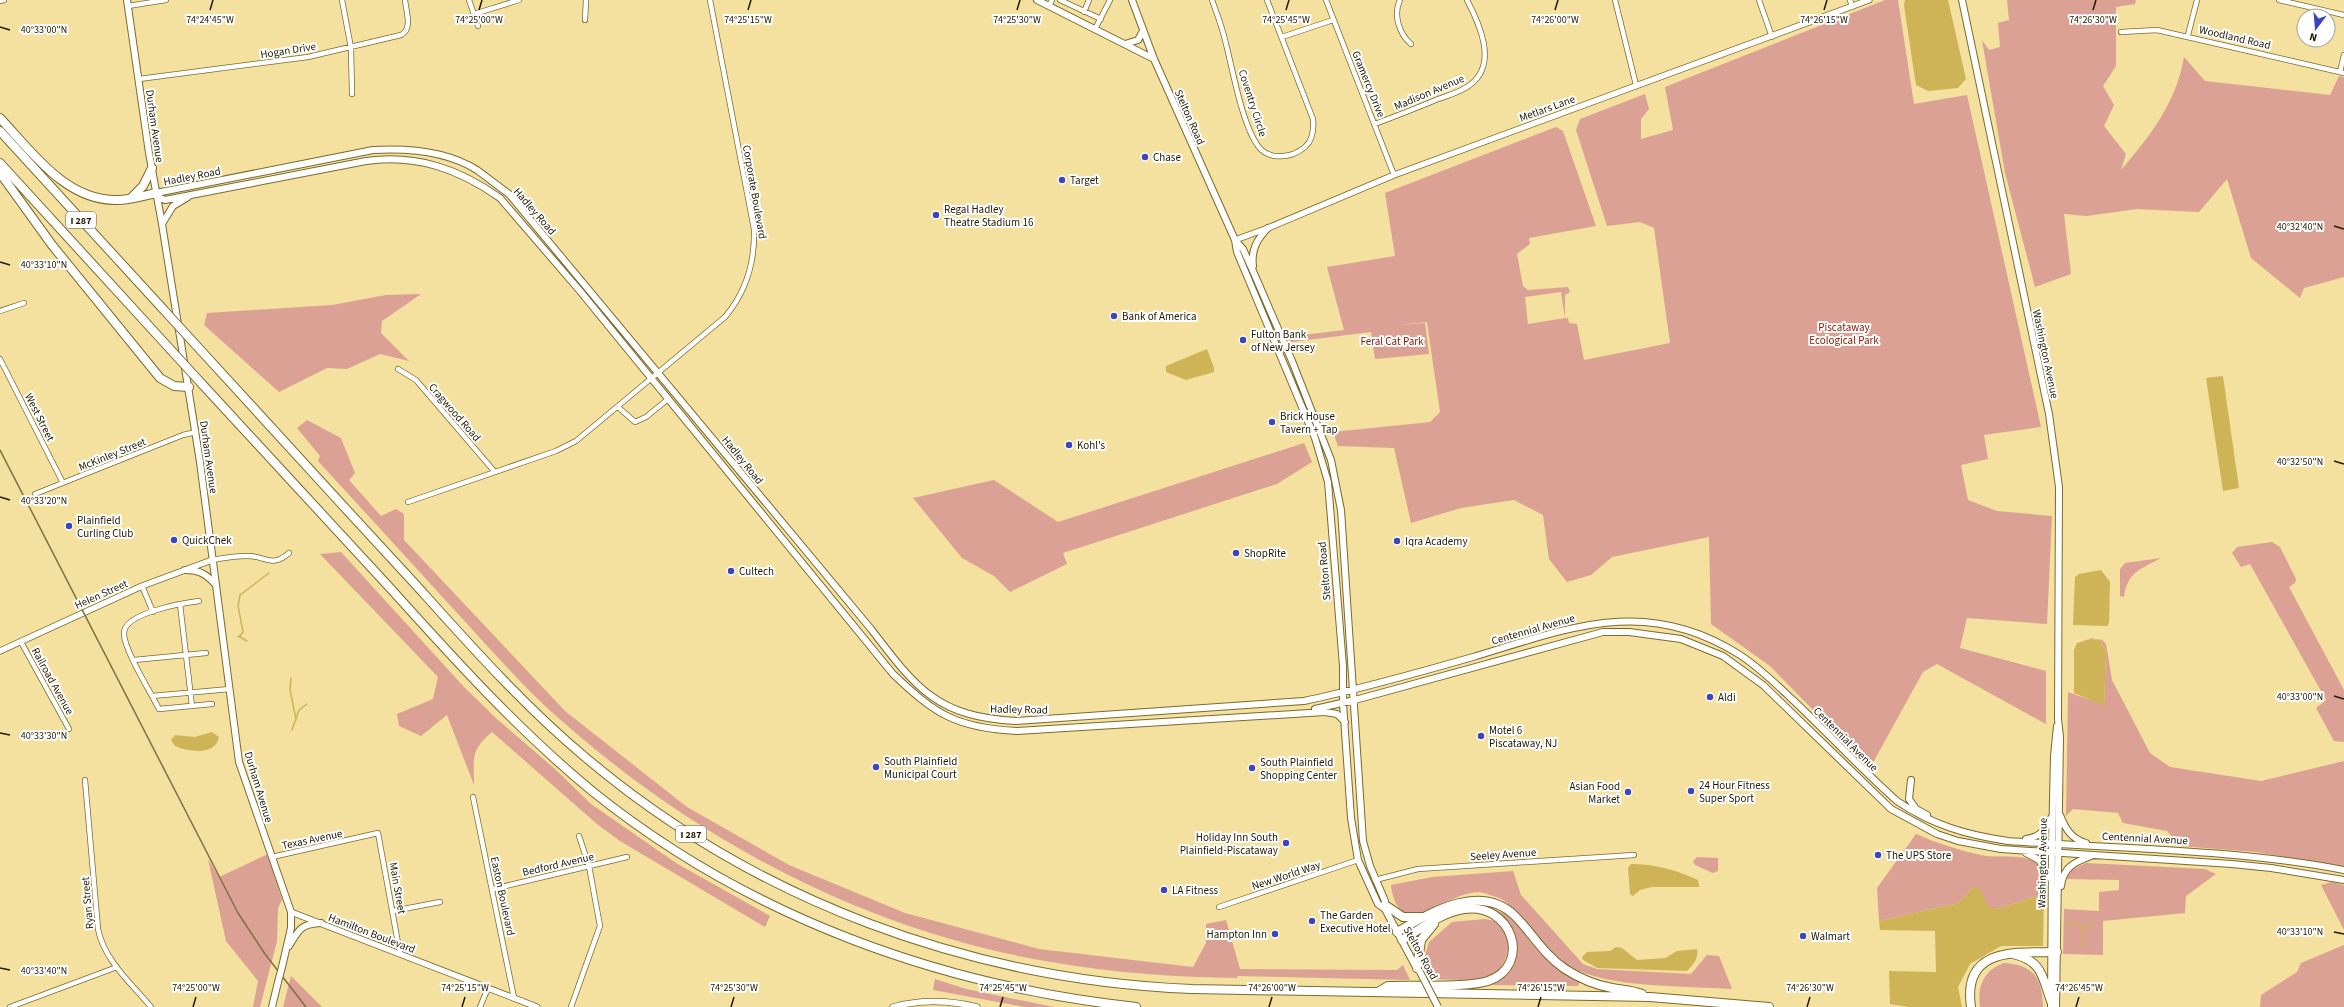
<svg xmlns="http://www.w3.org/2000/svg" width="2344" height="1007" viewBox="0 0 2344 1007" font-family="'Source Sans 3',sans-serif">
<style>
.green{fill:#dba194;fill-rule:evenodd}
.water{fill:#ceb357}
.lines{fill:none;stroke-linecap:round;stroke-linejoin:round}
.stream{stroke:#ceb357;stroke-width:1.5}
.minor-casing{stroke:#7c6a2a;stroke-width:6}
.tertiary-casing{stroke:#7c6a2a;stroke-width:7}
.secondary-casing{stroke:#7c6a2a;stroke-width:8}
.motorway-casing{stroke:#7c6a2a;stroke-width:10}
.minor{stroke:#fff;stroke-width:4.5}
.tertiary{stroke:#fff;stroke-width:5.5}
.secondary{stroke:#fff;stroke-width:6}
.motorway{stroke:#fff;stroke-width:8}
.rail{stroke:#7d7046;stroke-width:1.5}
.secondary-bridge-casing{stroke:#7c6a2a;stroke-width:8;stroke-linecap:butt}
.motorway-bridge-casing{stroke:#7c6a2a;stroke-width:10;stroke-linecap:butt}
.secondary-bridge{stroke:#fff;stroke-width:6}
.motorway-bridge{stroke:#fff;stroke-width:8}
.ticks{fill:none;stroke:#211901;stroke-width:1.5}
.poi-dot{fill:#3c46ba;stroke:#fff;stroke-width:1.5}
.labels{text-anchor:middle;stroke-width:4;stroke-linejoin:round;paint-order:stroke}
.shield{fill:#fff;stroke:#645e4d;stroke-width:1}
.shield-label{font-size:10px;font-weight:bold;fill:#211901}
.street-label{font-size:11px;fill:#211901;stroke:#fff}
.poi-label{font-size:11px;fill:#211901;stroke:#fff;text-anchor:start}
.park-label{font-size:11px;fill:#841801;stroke:#fff}
.ticks-label{font-size:10px;text-anchor:middle;fill:#211901;stroke:#fff;stroke-width:4;stroke-linejoin:round;paint-order:stroke}
</style>
<rect width="100%" height="100%" fill="#f4e09f"/>
<path class="green" d="M1885 0H1898L1914 104 1967 95 2041 427 1984 435 1988 459 1961 465 1968 500 1997 511 2052 516 2047 624 1967 618 1960 648 2046 671V724L1937 664 1923 672 1870 768 1770 666 1711 624 1709 537 1612 557 1591 575 1567 582 1549 559 1543 515 1514 500 1461 508 1411 523 1394 448 1338 446 1333 432 1430 422 1440 412 1427 322 1398 325 1425 323 1429 354 1375 359 1371 332 1291 342 1287 337 1344 330 1327 267 1395 256 1385 193 1556 127 1563 131 1596 226 1529 238 1530 244 1517 254 1523 286 1528 290 1568 287 1570 292 1565 295V318H1568L1569 323 1577 324 1584 360 1670 343 1654 228 1640 222 1607 226 1576 130 1580 119 1645 94 1649 109 1641 119V139L1673 130 1665 87ZM1561 292 1565 318 1528 324 1525 297Z
M2007 0H2136L2135 4 2116 7V66L2103 86 2114 105 2104 126 2126 154 2121 170C2151 135 2176 103 2184 57L2205 81 2330 95 2339 76 2344 77V277L2304 288 2300 298 2251 258 2227 179 2199 212 2137 209 2087 216 2064 214 2071 274 2035 287 2005 173 1982 40 1989 50 2000 47 1998 23 2009 20Z
M421 294 382 321 381 333 409 361 380 354 347 369 327 368 279 392 204 325 207 313 332 305 386 295Z
M307 420 341 438 355 473 349 480 381 516 396 509 404 514V540L565 711 687 807 789 865 905 913 1039 949 1193 967 1206 943V924L1226 920 1240 969 1397 970 1403 965 1410 980 1237 976 1238 978C1175 977 1113 973 1051 962 870 932 700 843 563 722 526 690 493 652 459 615 412 564 365 512 318 461L320 456 297 428Z
M1304 443 1312 462 1277 484 1063 553 1067 564 1010 592 994 576 962 558 913 498 994 480 1058 522Z
M2272 542 2280 547 2296 579 2295 583 2289 587 2344 690V742L2334 741 2316 708 2326 700 2250 564 2241 567 2232 553 2237 547Z
M341 552 464 687 498 720 555 769 591 804 676 863 770 916 765 927 620 841 597 824 492 732C470 751 474 757 474 785L447 715 421 736 399 726 397 714 433 699 438 677 320 554Z
M2161 558C2141 569 2127 572 2124 597L2120 596V569L2125 563Z
M2090 638 2102 640 2106 644 2112 680 2150 753 2170 767 2261 781 2344 761V867L2255 852 2180 846 2167 831 2123 823 2118 813 2073 809 2066 816 2068 692 2104 705 2106 652 2100 640 2090 639Z
M1916 834C1937 843 1958 850 1981 855 1997 859 2018 853 2033 861 2046 868 2045 881 2044 894L1998 909 1988 907 1972 888 1959 903 1879 921 1877 888Z
M268 854 282 900 278 908 277 941 260 1007H253L258 981 226 941 208 859 219 877Z
M1697 857 1718 858V871L1713 873 1695 865 1693 861Z
M2086 863 2205 869 2216 874 2186 896 2185 913 2103 921V955L2063 954 2064 909 2099 911V892L2119 890V880L2065 879 2072 870Z
M1513 871 1521 895 1583 964 1597 969 1691 974 1707 955 1719 956 1732 989C1687 986 1608 988 1571 967 1547 953 1527 918 1506 902 1501 898 1493 896 1487 894 1455 881 1399 951 1391 885L1432 877Z
M2332 882 2344 885V930L2321 885Z
M1496 910 1514 918 1554 965 1580 982 1578 986 1489 985C1521 966 1525 935 1496 910Z
M1485 919C1488 920 1494 920 1497 922 1518 936 1507 973 1484 979 1470 982 1446 979 1431 979L1423 962 1429 942 1452 922Z
M2344 945V1007H2260L2261 995 2297 972 2301 963Z
M2004 963C2034 965 2042 978 2043 1007H1980C1977 986 1984 970 2004 963Z
M291 976 322 1007H283Z
M935 979 966 989 1054 1007H1025L933 990Z"/>
<path class="water" d="M1905 0H1948L1966 79 1958 88 1928 91 1916 85 1904 6Z
M1207 349 1214 368V372L1186 380 1166 372V366Z
M2223 376 2239 488 2223 491 2206 378Z
M2101 570 2110 582 2109 623 2107 626 2073 625 2075 577 2079 574Z
M2090 639 2100 640 2106 652 2104 706 2074 693V650L2077 643Z
M212 732 219 737C216 756 188 752 175 746L171 740 175 735 195 737Z
M1631 864C1655 864 1676 870 1698 880L1699 887H1652L1640 890 1633 896 1630 894 1628 868Z
M1978 887 1988 906 1998 909 2044 894 2043 946H2001L1970 964 1958 987 1962 1007H1909L1890 1004 1889 971 1936 972 1935 931 1880 930 1879 921 1959 903 1972 888Z
M1616 947 1622 948 1637 960 1665 958 1677 951 1697 949C1699 958 1693 965 1687 971L1597 968 1583 960 1582 957 1587 952 1610 951Z"/>
<g class="lines">
<path class="stream" d="M238 636 247 641
M240 636 243 632 238 606 240 595 269 573
M291 678 290 689 296 720
M292 730 299 710 307 704
M2067 923H2075L2085 928 2093 924
M2084 929 2082 933 2084 948"/>
<defs>
<path id="minor" d="M342 0 351 48 352 94
M469 0 478 26
M1060 0 1101 19
M1212 0C1217 14 1223 29 1226 44 1233 71 1242 124 1258 146 1269 161 1292 158 1305 147 1313 140 1314 130 1313 119L1267 0
M1326 0 1394 175
M1400 0C1393 14 1399 34 1411 44
M1615 0 1636 85
M1759 0 1772 37
M1850 0 1852 7
M2279 0 2344 15
M0 1 4 0
M128 6 166 0
M1049 6 1052 0
M1084 12 1089 0
M474 14 519 0
M585 20 586 0
M1095 29 1110 0
M2121 32 2157 30 2344 73
M2188 35 2197 0
M1282 37 1333 20
M2340 72 2344 55
M139 79 308 57 401 35C413 29 406 11 405 0
M1375 124C1396 116 1417 108 1438 99 1449 95 1462 92 1471 84 1498 63 1479 23 1467 0
M0 311 24 303
M0 359 63 483
M398 369 416 380 494 471
M618 407 635 422 646 417 668 399
M35 494 183 435 196 432
M408 502 556 451 576 441 725 317C746 292 755 261 754 229L710 0
M212 560C223 558 235 556 246 556 265 555 271 569 289 553
M142 586 153 612
M199 601C183 603 124 613 124 633 123 648 151 693 159 709L212 704
M180 604 192 706
M21 642 69 729
M134 660 206 653
M152 696 230 689
M85 780 98 929C104 960 131 983 151 1007
M473 797 514 998
M272 857 378 833 400 954
M1375 880 1418 869 1634 855
M493 889 627 857
M1219 907 1358 860
M393 911 440 902
M10 1007 117 967
M480 1007 488 988
M571 1007 600 926 589 866 579 836"/>
<path id="tertiary" d="M1235 240 1268 228 1394 175 1869 0
M0 651 142 586 212 560
M291 912 537 1007
M893 1007C922 999 948 1000 977 1007"/>
<path id="secondary" d="M127 0 149 153 162 224 200 462 239 762 291 912V928L282 967
M1037 0 1154 59
M1132 0 1154 59 1235 240 1243 249 1253 271 1292 361 1331 460 1341 510 1363 841 1370 866 1385 901V908
M1962 0 2049 414 2059 487 2058 719 2060 737 2056 1007
M1125 44 1138 40 1143 31
M156 193 373 150C407 148 447 151 477 170 488 178 498 186 509 194L871 629C916 688 937 717 1016 721L1304 701C1361 689 1417 673 1473 657 1569 628 1646 595 1740 655 1760 668 1777 685 1794 701 1829 734 1861 769 1897 801 1932 825 1967 835 2008 841 2121 849 2233 849 2344 870
M156 193 158 197 165 200 366 161C417 154 459 169 500 198L580 291 893 674C936 715 957 728 1017 731L1325 712 1337 714 1345 722
M162 224 173 206 188 197
M1235 240 1237 252 1315 438 1328 482 1343 666V703L1351 818 1358 860 1378 904 1385 909 1417 969
M1253 266C1251 250 1257 239 1268 228
M185 570C200 570 206 574 216 585
M1315 709 1355 700 1603 632H1629L1681 639 1723 656 1763 685 1891 809 1937 834 1958 841 2001 849 2232 864 2271 868 2344 880
M1911 780 1909 799 1916 809 1927 815
M2060 815C2065 828 2071 839 2086 843
M2026 839C2039 837 2046 831 2051 818
M2026 853 2039 860 2050 878
M2061 886C2063 867 2075 862 2091 856
M289 946C299 929 301 924 321 923
M272 1007 278 982
M2051 1007 2052 844 2054 756 2057 726"/>
<path id="motorway" d="M0 118C32 152 66 201 117 200 130 200 143 196 156 193
M0 131 163 309
M0 163 170 349
M0 173 52 245 160 378 174 386 189 387
M132 197 143 186 152 168
M195 344C268 424 342 505 416 585 470 645 523 705 585 757 755 901 971 980 1192 989L1650 997 1769 1007
M202 384C265 452 328 521 391 589 455 660 518 730 592 791 747 916 939 986 1136 1007
M1385 905 1403 917H1422
M1397 932C1430 913 1480 882 1515 916 1532 933 1544 955 1565 969 1579 978 1595 985 1612 988 1623 990 1632 990 1642 994
M2013 954C2043 961 2042 977 2051 1001
M1417 968 1421 940 1434 924
M1378 992 1388 986C1413 985 1466 988 1488 981 1533 965 1512 902 1464 909 1442 912 1421 929 1402 940
M1971 1007C1962 946 2017 953 2057 952"/>
</defs>
<use href="#minor" class="minor-casing"/>
<use href="#tertiary" class="tertiary-casing"/>
<use href="#secondary" class="secondary-casing"/>
<use href="#motorway" class="motorway-casing"/>
<use href="#minor" class="minor"/>
<use href="#tertiary" class="tertiary"/>
<use href="#secondary" class="secondary"/>
<use href="#motorway" class="motorway"/>
<path class="rail" d="M0 450 238 913 265 954 306 1007"/>
<defs>
<path id="secondary-bridge" d="M1420 972 1438 1007
M278 982 282 967"/>
<path id="motorway-bridge" d="M163 309 195 344
M170 349 202 384"/>
</defs>
<use href="#secondary-bridge" class="secondary-bridge-casing"/>
<use href="#motorway-bridge" class="motorway-bridge-casing"/>
<use href="#secondary-bridge" class="secondary-bridge"/>
<use href="#motorway-bridge" class="motorway-bridge"/>
</g>
<path class="ticks" d="M210 10 213 0M479 10 482 0M748 10 751 0M1017 10 1020 0M1286 10 1289 0M1555 10 1558 0M1824 10 1827 0M2093 10 2096 0M0 27 10 30M2334 226 2344 229M0 262 10 265M2334 461 2344 464M0 497 10 500M2334 696 2344 699M0 733 10 735M2334 932 2344 934M0 968 10 970M193 1007 196 997M462 1007 465 997M731 1007 734 997M1000 1007 1003 997M1269 1007 1272 997M1538 1007 1541 997M1807 1007 1810 997M2076 1007 2079 997"/>
<g class="poi-dot">
<circle cx="1145" cy="157" r="4"/>
<circle cx="1062" cy="180" r="4"/>
<circle cx="936" cy="215" r="4"/>
<circle cx="1114" cy="316" r="4"/>
<circle cx="1243" cy="340" r="4"/>
<circle cx="1272" cy="422" r="4"/>
<circle cx="1069" cy="445" r="4"/>
<circle cx="69" cy="526" r="4"/>
<circle cx="174" cy="540" r="4"/>
<circle cx="1397" cy="541" r="4"/>
<circle cx="1236" cy="553" r="4"/>
<circle cx="731" cy="571" r="4"/>
<circle cx="1710" cy="697" r="4"/>
<circle cx="1481" cy="736" r="4"/>
<circle cx="876" cy="767" r="4"/>
<circle cx="1252" cy="768" r="4"/>
<circle cx="1691" cy="791" r="4"/>
<circle cx="1628" cy="792" r="4"/>
<circle cx="1286" cy="843" r="4"/>
<circle cx="1878" cy="855" r="4"/>
<circle cx="1164" cy="890" r="4"/>
<circle cx="1312" cy="921" r="4"/>
<circle cx="1275" cy="934" r="4"/>
<circle cx="1803" cy="936" r="4"/>
</g>
<g class="labels">
<g class="shield">
<rect x="66" y="212" width="30" height="16" rx="3"/>
<rect x="676" y="826" width="30" height="16" rx="3"/>
</g>
<g class="shield-label">
<text x="81" y="224">I 287</text>
<text x="691" y="838">I 287</text>
</g>
<g class="street-label">
<text transform="translate(2235 37) rotate(13)" y="4">Woodland Road</text>
<text transform="translate(288 50) rotate(-9)" y="4">Hogan Drive</text>
<text transform="translate(1369 84) rotate(68)" y="4">Gramercy Drive</text>
<text transform="translate(1429 92) rotate(-23)" y="4">Madison Avenue</text>
<text transform="translate(1253 103) rotate(72)" y="4">Coventry Circle</text>
<text transform="translate(1547 108) rotate(-20)" y="4">Metlars Lane</text>
<text transform="translate(1190 117) rotate(66)" y="4">Stelton Road</text>
<text transform="translate(155 126) rotate(82)" y="4">Durham Avenue</text>
<text transform="translate(192 176) rotate(-11)" y="4">Hadley Road</text>
<text transform="translate(755 192) rotate(80)" y="4">Corporate Boulevard</text>
<text transform="translate(535 211) rotate(49)" y="4">Hadley Road</text>
<text transform="translate(2046 354) rotate(78)" y="4">Washington Avenue</text>
<text transform="translate(455 412) rotate(49)" y="4">Cragwood Road</text>
<text transform="translate(40 417) rotate(63)" y="4">West Street</text>
<text transform="translate(112 454) rotate(-22)" y="4">McKinley Street</text>
<text transform="translate(209 457) rotate(82)" y="4">Durham Avenue</text>
<text transform="translate(743 460) rotate(51)" y="4">Hadley Road</text>
<text transform="translate(1324 571) rotate(-95)" y="4">Stelton Road</text>
<text transform="translate(101 594) rotate(-24)" y="4">Helen Street</text>
<text transform="translate(1533 629) rotate(-16)" y="4">Centennial Avenue</text>
<text transform="translate(53 681) rotate(61)" y="4">Railroad Avenue</text>
<text transform="translate(1019 709) rotate(1)" y="4">Hadley Road</text>
<text transform="translate(1846 739) rotate(45)" y="4">Centennial Avenue</text>
<text transform="translate(259 787) rotate(73)" y="4">Durham Avenue</text>
<text transform="translate(2145 838) rotate(3)" y="4">Centennial Avenue</text>
<text transform="translate(312 839) rotate(-12)" y="4">Texas Avenue</text>
<text transform="translate(1503 854) rotate(-4)" y="4">Seeley Avenue</text>
<text transform="translate(2042 863) rotate(-89)" y="4">Washington Avenue</text>
<text transform="translate(558 864) rotate(-13)" y="4">Bedford Avenue</text>
<text transform="translate(1286 875) rotate(-18)" y="4">New World Way</text>
<text transform="translate(398 888) rotate(80)" y="4">Main Street</text>
<text transform="translate(503 896) rotate(78)" y="4">Easton Boulevard</text>
<text transform="translate(87 903) rotate(-95)" y="4">Ryan Street</text>
<text transform="translate(372 933) rotate(21)" y="4">Hamilton Boulevard</text>
<text transform="translate(1421 953) rotate(61)" y="4">Stelton Road</text>
</g>
<g class="poi-label">
<text x="1153" y="161">Chase</text>
<text x="1070" y="184">Target</text>
<text x="944" y="213">Regal Hadley<tspan x="944" dy="13">Theatre Stadium 16</tspan></text>
<text x="1122" y="320">Bank of America</text>
<text x="1251" y="338">Fulton Bank<tspan x="1251" dy="13">of New Jersey</tspan></text>
<text x="1280" y="420">Brick House<tspan x="1280" dy="13">Tavern + Tap</tspan></text>
<text x="1077" y="449">Kohl's</text>
<text x="77" y="524">Plainfield<tspan x="77" dy="13">Curling Club</tspan></text>
<text x="182" y="544">QuickChek</text>
<text x="1405" y="545">Iqra Academy</text>
<text x="1244" y="557">ShopRite</text>
<text x="739" y="575">Cultech</text>
<text x="1718" y="701">Aldi</text>
<text x="1489" y="734">Motel 6<tspan x="1489" dy="13">Piscataway, NJ</tspan></text>
<text x="884" y="765">South Plainfield<tspan x="884" dy="13">Municipal Court</tspan></text>
<text x="1260" y="766">South Plainfield<tspan x="1260" dy="13">Shopping Center</tspan></text>
<text x="1699" y="789">24 Hour Fitness<tspan x="1699" dy="13">Super Sport</tspan></text>
<text x="1620" y="790" text-anchor="end">Asian Food<tspan x="1620" dy="13">Market</tspan></text>
<text x="1278" y="841" text-anchor="end">Holiday Inn South<tspan x="1278" dy="13">Plainfield-Piscataway</tspan></text>
<text x="1886" y="859">The UPS Store</text>
<text x="1172" y="894">LA Fitness</text>
<text x="1320" y="919">The Garden<tspan x="1320" dy="13">Executive Hotel</tspan></text>
<text x="1267" y="938" text-anchor="end">Hampton Inn</text>
<text x="1811" y="940">Walmart</text>
</g>
<g class="park-label">
<text x="1844" y="331">Piscataway<tspan x="1844" dy="13">Ecological Park</tspan></text>
<text x="1392" y="345">Feral Cat Park</text>
</g>
</g>
<g class="ticks-label">
<text x="210" y="23">74°24'45"W</text>
<text x="479" y="23">74°25'00"W</text>
<text x="748" y="23">74°25'15"W</text>
<text x="1017" y="23">74°25'30"W</text>
<text x="1286" y="23">74°25'45"W</text>
<text x="1555" y="23">74°26'00"W</text>
<text x="1824" y="23">74°26'15"W</text>
<text x="2093" y="23">74°26'30"W</text>
<text x="44" y="33">40°33'00"N</text>
<text x="2300" y="230">40°32'40"N</text>
<text x="44" y="268">40°33'10"N</text>
<text x="2300" y="465">40°32'50"N</text>
<text x="44" y="504">40°33'20"N</text>
<text x="2300" y="700">40°33'00"N</text>
<text x="44" y="739">40°33'30"N</text>
<text x="2300" y="935">40°33'10"N</text>
<text x="44" y="974">40°33'40"N</text>
<text x="196" y="991">74°25'00"W</text>
<text x="465" y="991">74°25'15"W</text>
<text x="734" y="991">74°25'30"W</text>
<text x="1003" y="991">74°25'45"W</text>
<text x="1272" y="991">74°26'00"W</text>
<text x="1541" y="991">74°26'15"W</text>
<text x="1810" y="991">74°26'30"W</text>
<text x="2079" y="991">74°26'45"W</text>
</g>
<g transform="translate(2316 28) rotate(196)"><circle r="19" fill="#ffffff" stroke="#a6a399"/>
<path d="M0-3L7 15L0 10L-7 15Z" fill="#3c46ba"/>
<text y="-6" font-size="11" font-weight="bold" text-anchor="middle" fill="#211901">N</text>
</g>
</svg>
